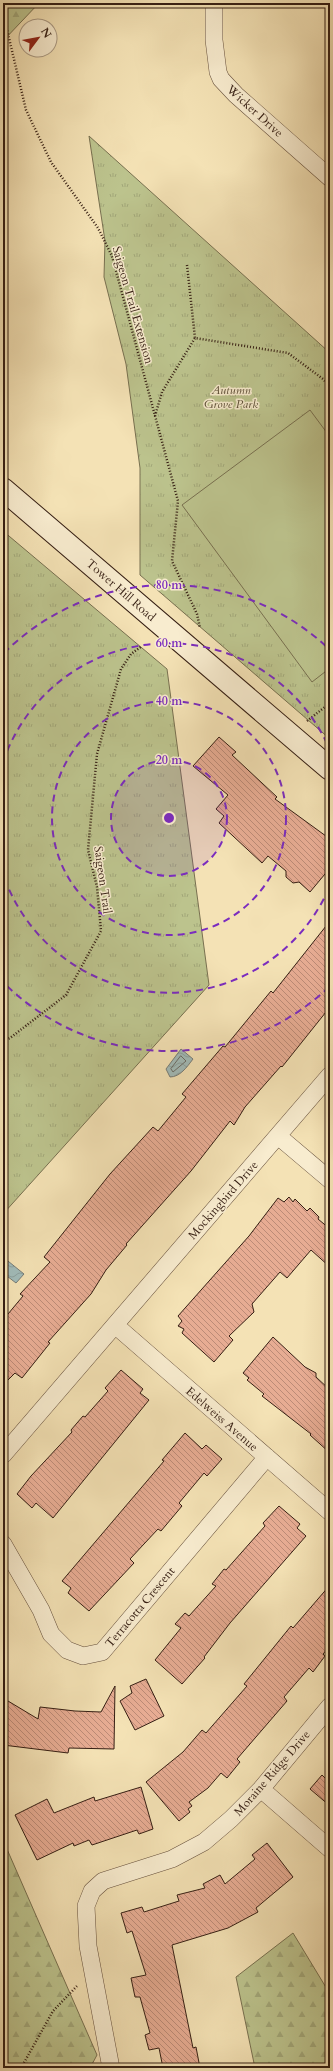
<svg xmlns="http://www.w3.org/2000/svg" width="333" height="2071" viewBox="0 0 333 2071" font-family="Cardo,serif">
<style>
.grass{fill:url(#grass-tufts);stroke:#787050}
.forest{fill:url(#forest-firs);stroke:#787050}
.pitch{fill:#bcc38d;stroke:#787050}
.water{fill:url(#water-waves);stroke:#767c77}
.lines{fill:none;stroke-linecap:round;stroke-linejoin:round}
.shore{stroke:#6b6c66;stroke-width:1}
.building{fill:url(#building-back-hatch);stroke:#351e13}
.street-casing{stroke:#654f3c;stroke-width:18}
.secondary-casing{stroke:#351e13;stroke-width:24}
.path{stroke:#351e13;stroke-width:2.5;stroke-dasharray:1 2;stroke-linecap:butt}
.street{stroke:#f8eccf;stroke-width:17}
.secondary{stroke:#f8eccf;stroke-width:22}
.ring{fill:none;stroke:#7b2cbf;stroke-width:2;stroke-dasharray:7 5}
.labels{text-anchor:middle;stroke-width:3;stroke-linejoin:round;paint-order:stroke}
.street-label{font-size:12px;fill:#351e13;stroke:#f8eccf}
.park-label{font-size:12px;font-style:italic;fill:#5e5038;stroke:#f8eccf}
.centre{fill:#7b2cbf;stroke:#f8eccf;stroke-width:2}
.ring-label{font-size:12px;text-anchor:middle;font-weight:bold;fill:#7b2cbf;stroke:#f8eccf;stroke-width:3;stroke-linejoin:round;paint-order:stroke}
</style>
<defs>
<pattern id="grass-tufts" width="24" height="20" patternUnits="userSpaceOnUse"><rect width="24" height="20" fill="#bcc38d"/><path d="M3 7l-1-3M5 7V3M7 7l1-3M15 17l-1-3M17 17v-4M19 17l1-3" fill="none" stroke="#a2a779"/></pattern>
<pattern id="forest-firs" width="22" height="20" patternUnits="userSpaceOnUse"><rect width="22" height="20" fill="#bcc38d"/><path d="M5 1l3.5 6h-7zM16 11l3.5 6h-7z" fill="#a2a779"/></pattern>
<pattern id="water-waves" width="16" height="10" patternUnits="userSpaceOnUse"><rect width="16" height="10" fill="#a1bbb9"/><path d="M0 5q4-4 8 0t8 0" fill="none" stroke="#8ba09e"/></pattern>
<pattern id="building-back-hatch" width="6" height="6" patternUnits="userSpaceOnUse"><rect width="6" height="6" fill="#e7ac93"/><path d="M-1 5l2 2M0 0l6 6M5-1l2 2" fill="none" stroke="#bc8b77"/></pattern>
</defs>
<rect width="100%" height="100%" fill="#f4e2b5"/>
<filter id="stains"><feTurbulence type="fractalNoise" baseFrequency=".005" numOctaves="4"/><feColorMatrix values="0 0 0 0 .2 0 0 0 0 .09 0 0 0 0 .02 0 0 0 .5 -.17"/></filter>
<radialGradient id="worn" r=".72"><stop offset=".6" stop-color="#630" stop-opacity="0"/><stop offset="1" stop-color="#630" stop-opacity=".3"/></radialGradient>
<path class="grass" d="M89 136 330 353V739L140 575V468L126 364 104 277 105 241Z
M3 531 167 669 209 985 3 1214Z"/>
<path class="forest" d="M3 3H39L3 41Z
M3 1840 97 2055 90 2068H3Z
M293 1933 330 1994V2068H255L236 1977Z"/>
<path class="pitch" d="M310 410 330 437V668L312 682 182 505Z"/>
<path class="water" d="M181 1049 193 1059C187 1067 180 1077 170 1077L166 1069Z
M3 1257 24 1274 16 1283 3 1273Z"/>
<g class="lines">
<path class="shore" d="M181 1056 186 1061 173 1072 171 1069Z"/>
</g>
<path class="building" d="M219 737 236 752 232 755 277 797 275 799 330 839V868L310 892 299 882 293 883 286 877V871L268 856 262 863 219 823 224 816 216 809 228 795 193 766Z
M330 921V1007L282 1067 281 1066 245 1107 234 1125 230 1121 191 1171 126 1244 127 1245 106 1270 91 1294 48 1342 50 1343 22 1378 15 1373 3 1385V1320L23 1296 20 1294 50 1262 44 1257 110 1174 153 1127 158 1131 186 1097 182 1094 223 1046 225 1047 271 991 273 993Z
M289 1197 293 1202 295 1199 307 1211 310 1208 319 1217 318 1219 330 1229V1267L311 1250 287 1278 280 1272 252 1304 254 1312 229 1336 233 1340 214 1362 182 1333 184 1329 178 1326 182 1321 178 1316 249 1236 278 1198 284 1202Z
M273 1337 305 1367 316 1373V1377L330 1390V1453L310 1435 311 1434 262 1396 264 1394 247 1380 249 1378 243 1373Z
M121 1370 143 1389 140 1393 149 1400 53 1518 36 1503 32 1508 17 1494 31 1476 72 1432 71 1430 83 1416 85 1417 108 1391 105 1388Z
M185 1433 202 1449 206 1445 222 1459 207 1476 204 1473 179 1503 182 1506 161 1531 158 1529 130 1559 134 1563 89 1611 68 1593 71 1588 62 1581 164 1461 162 1460Z
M279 1506 300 1524 297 1528 306 1536 230 1623 204 1657 205 1658 182 1684 155 1660 181 1628 175 1624 185 1613 189 1616 216 1586 212 1584 224 1569 226 1570 265 1526 263 1523Z
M330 1585V1646L323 1654 325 1656 313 1672 309 1668 284 1697 287 1701 237 1759 240 1762 227 1778 221 1773 208 1788 189 1802 192 1806 188 1809 190 1812 179 1821 146 1782 183 1752 202 1730 206 1733 247 1686 244 1684 291 1626 293 1628Z
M146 1679 164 1716 135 1730 120 1701 132 1693 130 1686Z
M115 1686 114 1749 69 1748 68 1753 3 1745V1698L38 1719 40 1707 75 1711 101 1712Z
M322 1775 330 1783V1806L310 1789Z
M141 1787 153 1829 139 1834 137 1830 92 1845 89 1840 74 1846 73 1843 37 1860 15 1815 47 1799 54 1813 94 1797 95 1801Z
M267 1843 293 1877 256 1908 258 1912 228 1928 172 1945 193 2048 196 2047 200 2068H163L159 2048 149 2050 145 2035 150 2033 140 1997H135L131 1978 146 1975 132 1931 127 1933 121 1913 142 1907 144 1912 179 1901 177 1895 205 1888 203 1884 220 1875 225 1884 255 1859 252 1855Z"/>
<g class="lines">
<defs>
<path id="street" d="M214 3V40L218 72 221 79 236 95 330 178
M278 1136 330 1180
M115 1325 330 1512
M3 1455 330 1075
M3 1544 41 1610 51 1634 67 1650 83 1656 102 1652 267 1457
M261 1789 330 1849
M111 2068 88 1946 86 1906 92 1891 103 1881 172 1859 204 1842 231 1819 261 1789 330 1706"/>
<path id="secondary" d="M3 489 330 769"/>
</defs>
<use href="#street" class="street-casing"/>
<use href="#secondary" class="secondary-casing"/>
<path class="path" d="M3 7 4 17 26 110 51 162 98 228 112 256 178 501 172 561 197 614 200 628
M187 265 195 338
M155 416 162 392 195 338 288 353 323 379 330 387
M307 721 330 703
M3 1041 10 1038 66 995 101 931 97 887 88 850 97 754 121 669 131 654 142 646
M21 2068 53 2011 77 1986"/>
<use href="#street" class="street"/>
<use href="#secondary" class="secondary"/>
</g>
<circle cx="169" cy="818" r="58" fill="#7b2cbf" fill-opacity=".12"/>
<g class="ring">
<circle cx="169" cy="818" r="58"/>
<circle cx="169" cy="818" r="117"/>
<path d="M329 888A175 175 0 0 1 3 874M3 762A175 175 0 0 1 329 748"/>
<path d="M329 987A233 233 0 0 1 4 983M4 653A233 233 0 0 1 329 649"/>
</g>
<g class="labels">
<g class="street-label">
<text transform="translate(255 111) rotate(42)" y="4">Wicker Drive</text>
<text transform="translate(133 305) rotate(74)" y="4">Saigeon Trail Extension</text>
<text transform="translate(121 590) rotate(41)" y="4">Tower Hill Road</text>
<text transform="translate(103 880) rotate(82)" y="4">Saigeon Trail</text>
<text transform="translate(223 1200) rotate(-49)" y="4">Mockingbird Drive</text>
<text transform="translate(222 1419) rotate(41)" y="4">Edelweiss Avenue</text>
<text transform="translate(140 1607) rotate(-50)" y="4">Terracotta Crescent</text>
<text transform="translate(272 1773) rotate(-49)" y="4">Moraine Ridge Drive</text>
</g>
<g class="park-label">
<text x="231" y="394">Autumn<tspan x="231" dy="14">Grove Park</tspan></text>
</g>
</g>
<circle cx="169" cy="818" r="6" class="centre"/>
<g class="ring-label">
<text x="169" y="589">80 m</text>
<text x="169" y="647">60 m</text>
<text x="169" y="705">40 m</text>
<text x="169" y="764">20 m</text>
</g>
<rect width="333" height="2071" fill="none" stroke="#f4e2b5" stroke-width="16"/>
<rect x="4" y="4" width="325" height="2063" fill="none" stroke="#351e13" stroke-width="2"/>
<rect x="8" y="8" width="317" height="2055" fill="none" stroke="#351e13"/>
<g transform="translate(38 38) rotate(58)"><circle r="19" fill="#f8eccf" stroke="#aa9a84"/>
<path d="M0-3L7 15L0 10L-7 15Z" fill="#8f2418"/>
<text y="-6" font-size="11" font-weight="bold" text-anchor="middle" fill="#351e13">N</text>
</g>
<rect width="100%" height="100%" filter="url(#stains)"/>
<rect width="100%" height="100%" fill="url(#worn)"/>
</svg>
